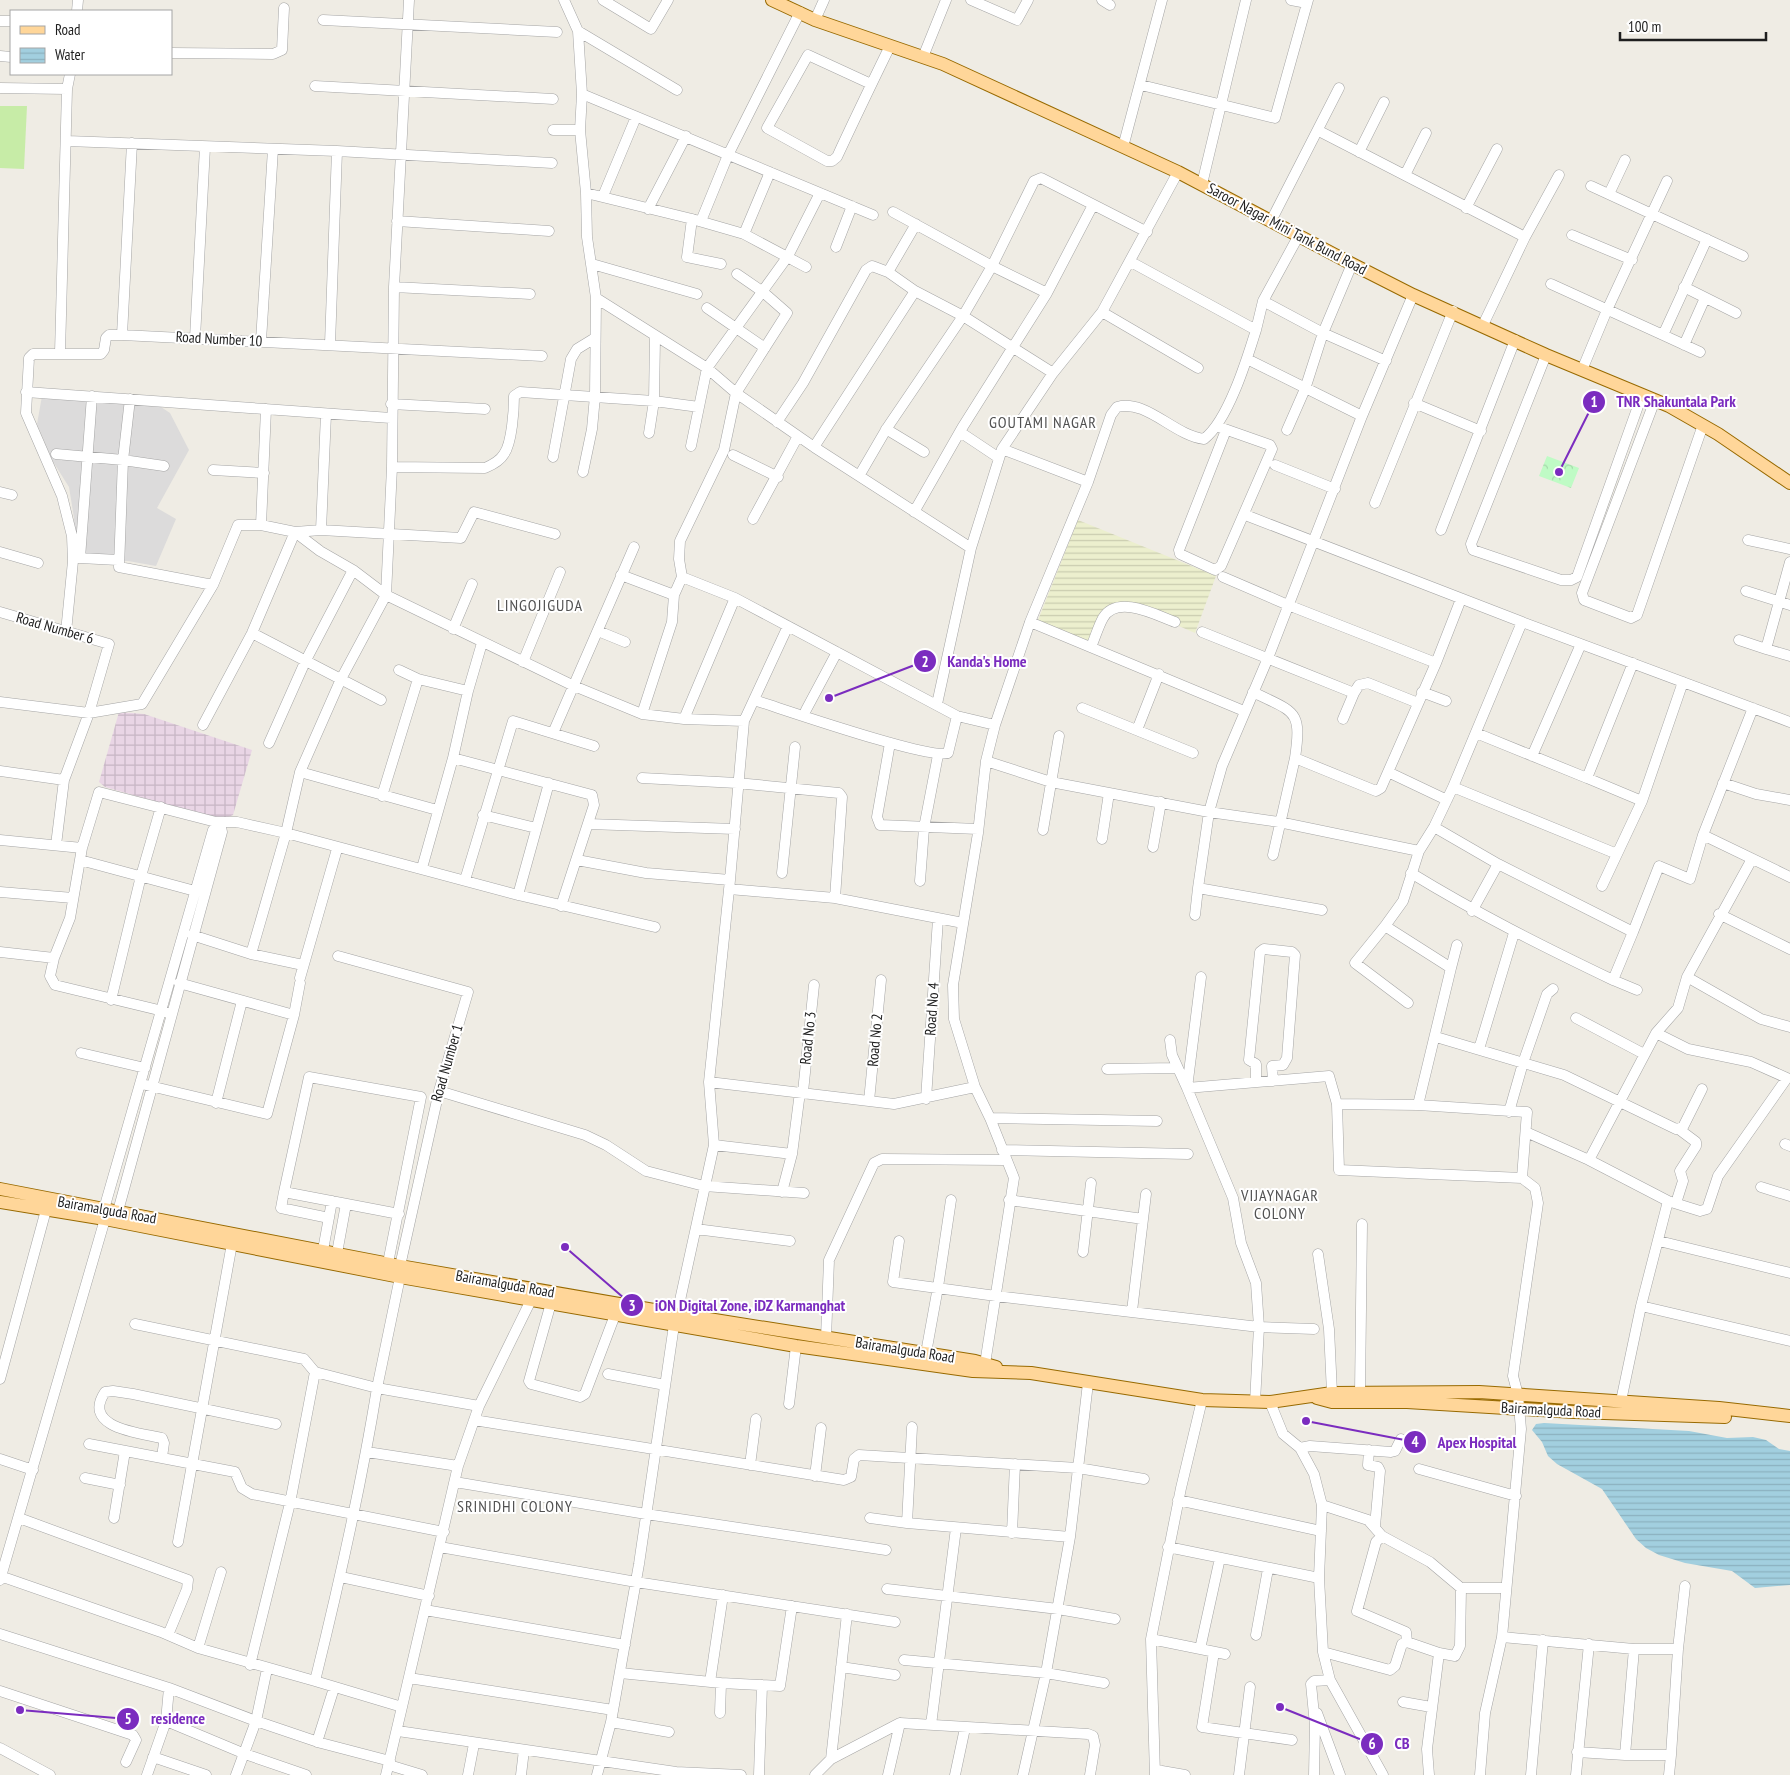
<svg xmlns="http://www.w3.org/2000/svg" width="1790" height="1775" viewBox="0 0 1790 1775" font-family="'PT Sans Narrow',sans-serif">
<style>
.residential{fill:#dcdbdb}
.industrial{fill:url(#industrial-grid)}
.farmland{fill:url(#farmland-rules)}
.park{fill:url(#park-crowns)}
.garden{fill:#c7eca7}
.water{fill:url(#water-rules)}
.lines{fill:none;stroke-linecap:round;stroke-linejoin:round}
.minor-casing{stroke:#a5a5a5;stroke-width:11}
.major-casing{stroke:#986a00;stroke-width:14}
.minor{stroke:#fff;stroke-width:10}
.major{stroke:#ffd699;stroke-width:12}
.labels{text-anchor:middle;stroke-width:4;stroke-linejoin:round;paint-order:stroke}
.street-label{font-size:15px;fill:#1e1e1e;stroke:#fff}
.neighbourhood-label{font-size:16px;letter-spacing:1px;fill:#515151;stroke:#fff}
.leader{fill:none;stroke:#7b2cbf;stroke-width:2}
.callout-dot{fill:#7b2cbf;stroke:#fff;stroke-width:2}
.mark-label{font-size:15px;text-anchor:middle;font-weight:bold;fill:#fff}
.callout-label{font-size:16px;text-anchor:middle;font-weight:bold;fill:#7b2cbf;stroke:#fff;stroke-width:4;stroke-linejoin:round;paint-order:stroke}
</style>
<defs>
<pattern id="industrial-grid" width="8" height="8" patternUnits="userSpaceOnUse" patternTransform="scale(1.25)"><rect width="8" height="8" fill="#e9d5e5"/><path d="M0 4h8M4 0v8" fill="none" stroke="#c7b6c4"/></pattern>
<pattern id="farmland-rules" width="6" height="5" patternUnits="userSpaceOnUse" patternTransform="scale(1.25)"><rect width="6" height="5" fill="#ecefce"/><path d="M0 2.5h6" fill="none" stroke="#caccb0"/></pattern>
<pattern id="park-crowns" width="20" height="18" patternUnits="userSpaceOnUse" patternTransform="scale(1.25)"><rect width="20" height="18" fill="#bffbc5"/><path d="M2 6a3 3 0 1 1 6 0M12 15a3 3 0 1 1 6 0" fill="none" stroke="#a4d7a9"/></pattern>
<pattern id="water-rules" width="6" height="5" patternUnits="userSpaceOnUse" patternTransform="scale(1.25)"><rect width="6" height="5" fill="#a2cfdf"/><path d="M0 2.5h6" fill="none" stroke="#8bb1bf"/></pattern>
</defs>
<rect width="100%" height="100%" fill="#efece4"/>
<path class="residential" d="M42 396 161 407 170 413 189 450 157 508 176 519 156 566 128 561 75 560 74 518 69 487 52 460 37 424Z"/>
<path class="industrial" d="M119 712 144 714 252 750 233 815 221 820 105 787 99 782Z"/>
<path class="farmland" d="M1078 520 1216 576 1195 633 1142 610 1107 609 1089 641 1038 620Z"/>
<path class="park" d="M1547 456 1579 468 1571 488 1539 476Z"/>
<path class="garden" d="M0 106H27L24 169 0 168Z"/>
<path class="water" d="M1544 1423 1689 1431 1727 1438 1753 1437 1766 1440 1779 1449 1790 1451V1585L1755 1588 1732 1571 1685 1563 1659 1555 1646 1548 1636 1539 1602 1489 1557 1464 1548 1456 1542 1442 1532 1430 1536 1424Z"/>
<g class="lines">
<defs>
<path id="minor" d="M564 0 578 31 582 94 580 130 586 193 587 237 596 298 595 396 592 429 583 472
M603 0 651 29 668 0
M971 0 1017 20 1028 0
M1102 0 1110 5
M1291 0 1307 3
M77 11 78 0
M323 20 557 32
M815 20 824 0
M0 21H11
M578 31 677 90
M171 53 273 54 282 50 284 8
M0 56 11 57
M923 57 946 0
M871 84 808 55 767 128 827 161H832L837 157C854 120 872 83 890 46
M1141 85 1275 118 1308 0
M315 86 553 99
M0 88 67 89
M582 94 873 215
M553 130H580
M1319 131 1525 237
M67 141 337 151 552 163
M1123 147 1162 0
M1359 152 1384 102
M1405 175 1426 133
M1202 184 1246 0
M1591 186 1743 256
M586 193 692 219 744 234 806 267
M1609 194 1625 160
M603 196 636 117
M1466 208 1497 149
M648 209 686 136
M893 212 992 266 1047 293
M692 219 687 257 721 264
M397 221 549 231
M701 221 728 155 800 12
M1271 221 1339 88
M744 234 770 172
M1572 235 1632 260
M836 247 852 206
M1131 262 1256 330 1263 301 1299 235
M592 264 697 294
M888 272 916 224
M737 274 763 292 787 313 736 393 724 450 680 541 679 559 682 577 735 598 957 716 995 725
M1551 284 1663 335 1707 239
M394 287 530 294
M1684 287 1736 313
M596 298 707 368 736 393 814 447 971 548
M1263 301 1323 333 1386 361
M707 308 765 348
M1102 312 1198 368
M1483 325 1525 237 1559 175
M122 335 132 143
M1663 335 1700 352
M195 338 205 147
M261 341 273 149
M330 344 337 151
M1684 345 1705 298
M60 353 67 89 70 74
M1546 355 1471 544 1473 550 1561 580H1571L1577 577 1642 395
M1247 359 1362 416 1413 295
M1582 370 1607 310 1667 181
M26 392 391 418
M92 396 80 558 118 560
M130 399 123 460 119 567 213 585
M1655 400 1582 593 1584 600 1631 618 1637 615 1703 425
M1414 403 1481 431
M391 404 485 409
M777 422 803 383 866 270 872 266 888 272 915 291 963 316 1053 373
M1216 426 1270 445 1272 449 1221 566 1215 570 1180 554 1179 550 1226 430
M886 429 924 452
M1287 430 1305 389 1323 333 1352 264
M960 432 999 458
M649 433 654 401 655 337
M691 446 707 368 788 256 820 193
M814 447 915 291
M1002 449 1088 482
M56 454 123 460 164 466
M733 455 778 477
M553 457 571 359 577 349 595 338
M1275 465 1335 489
M392 467 485 468C492 465 500 461 504 454 512 443 514 410 514 396L520 392 654 401 699 407
M213 470 264 473
M859 476 887 428 963 316 992 266 1034 181 1041 178 1147 232
M0 492 12 495
M1375 503 1453 311
M914 512 962 428 1047 293 1093 205
M1248 516 1522 622 1453 787 1434 827 1419 851 1403 901 1385 926 1451 968 1418 1105
M753 519 798 436
M261 525 266 409
M321 530 326 414
M1441 530 1515 340
M1748 540 1790 549
M0 552 38 563
M1790 562 1766 649 1790 656
M621 575 674 595 672 622 642 714
M1223 577 1288 605 1436 663 1461 599
M1746 591 1790 605
M674 595 682 577
M0 612 109 644 89 713 64 780 56 845
M1030 622 1244 711
M1522 622 1790 722
M453 629 472 584
M598 631 625 642
M66 632 73 561 72 536 62 496 26 413 29 358 33 354H101L104 350 106 338 109 335H122L542 356
M1202 632 1354 693 1343 719
M252 633 381 700
M1739 640 1766 649
M1091 647C1095 638 1098 627 1103 618 1117 594 1156 615 1175 622
M523 662 560 572
M1436 663 1388 772 1447 800
M399 670 418 679 468 691
M1253 692C1295 713 1302 709 1295 758
M1422 692 1446 701
M1354 693 1359 685 1368 683 1418 703
M754 700C783 709 929 760 948 753L957 716
M0 702 89 713 142 704 213 585 238 525H261L295 532 321 530 461 538 474 512 555 534
M937 704 971 548 1002 449 1053 373 1102 312 1178 172
M1082 708 1193 753
M806 710 837 652
M684 719 735 598
M203 725 252 633 295 532 320 551 353 570 386 595 574 686 642 714 684 719 744 721 788 626
M1137 730 1159 674
M553 733 634 547
M1476 733 1587 778 1633 663
M269 743 305 662 353 570
M890 743 877 817 880 825 978 829
M1532 756 1581 644
M453 758 592 795 594 805 561 906
M986 761 1051 782 1209 812 1279 822 1419 851
M0 771 64 780
M300 772 437 810
M642 778 737 783 839 793 842 797 835 898
M1587 778 1642 801
M1723 783 1756 794 1790 800
M1453 787 1617 854
M382 796 418 679
M483 815 536 828
M588 824 735 829
M1434 827 1498 864 1633 932 1659 866 1690 879 1703 835 1753 708
M1043 830 1059 736
M1703 835 1790 877
M1102 839 1109 793
M0 840 82 848
M1153 847 1161 802
M1273 855 1295 758 1376 791 1381 788 1388 772
M80 860 195 891
M577 860 646 873 730 880
M422 868 453 758 468 691 482 643
M782 873 795 747
M1411 873C1478 914 1542 946 1613 980L1633 932
M465 880 513 721 594 746
M920 881 924 828 938 755
M1602 886 1642 801 1683 682
M729 889 835 898 963 923
M0 892 73 898
M518 895 549 783
M1322 910 1198 888 1209 812 1222 766 1268 658 1362 416
M1472 911 1498 864
M1719 914 1790 949
M1195 915 1198 888
M1385 926 1355 963 1408 1003
M192 935 251 954 303 965
M0 952 54 958
M251 954 286 833 518 895 655 927
M338 956 468 992 439 1091 400 1266
M1451 968 1457 945
M1687 977 1761 1019 1790 1027
M300 978 337 849
M1613 980 1637 990
M179 983 294 1015
M111 1000 141 876 161 807
M171 1013 55 985 50 976 54 958 70 918 82 848 99 792 216 822H237L286 833 300 772 341 679 386 595 392 467 394 287 409 0
M1576 1018 1644 1054
M1656 1033 1688 1049 1751 1062 1787 1078 1718 1176 1707 1209 1700 1211 1668 1201
M1436 1037 1564 1075 1676 1129 1683 1127 1702 1089
M1170 1040 1172 1055 1187 1088 1329 1076 1337 1104 1339 1170 1522 1178 1535 1188 1538 1203 1513 1376 1518 1395 1521 1429 1502 1637 1634 1649H1678L1685 1586
M1479 1049 1514 933
M81 1053 145 1068
M1107 1069 1178 1068
M709 1082 894 1104 975 1087
M1256 1082V1064L1249 1060 1260 952 1264 949 1292 952 1295 955 1287 1058 1283 1065 1272 1066 1273 1081
M146 1085 267 1114 294 1015 300 983
M439 1091 585 1135 606 1145 646 1171 704 1186 804 1193
M803 1092 814 985
M926 1099 938 919
M869 1101 881 980
M216 1103 242 1001
M1337 1104 1418 1105 1527 1112 1522 1178
M1509 1112 1523 1063 1547 994 1553 989
M990 1118 1157 1121
M1526 1132 1589 1160 1668 1201 1641 1306 1621 1401
M1785 1144 1790 1146
M714 1145 792 1154
M1002 1150 1188 1154
M1589 1160 1656 1033 1678 1008 1687 977 1752 859
M1761 1187 1790 1196
M284 1192 281 1208 329 1218
M782 1192 792 1154 800 1092
M1009 1200 1143 1219
M1676 1203 1683 1181 1680 1171 1696 1146V1142L1680 1130
M104 1209 213 830 220 822
M118 1211 222 832 220 822
M696 1229 790 1241
M899 1241 893 1282 996 1296 1259 1327 1256 1283 1241 1243 1233 1198 1187 1088 1201 977
M1659 1241 1790 1273
M323 1250 332 1201
M1083 1252 1091 1183
M337 1253 346 1204
M1318 1254 1329 1329 1332 1393
M388 1263 421 1097 309 1077 284 1192 399 1214
M400 1277 377 1388 479 1406
M551 1303 529 1381 531 1384 580 1397 585 1394 615 1315
M1641 1306 1790 1341
M1132 1311 1146 1194
M677 1314 714 1145 709 1082 730 880 744 721
M135 1324 304 1359 315 1372
M826 1338 829 1260 874 1163 882 1159 1005 1160
M926 1353 938 1287 951 1200
M985 1364 1014 1178 990 1118 975 1087 954 1019 953 985 978 833 986 761 995 725 1030 622 1088 482 1111 415 1117 407C1147 399 1173 435 1204 439 1228 421 1247 359 1256 330
M608 1374 665 1385
M0 1379 46 1210
M1360 1393 1362 1224
M1255 1402 1259 1327 1314 1329
M1270 1402 1283 1434 1300 1448 1314 1474 1322 1505 1319 1578 1323 1652 1330 1680 1383 1775
M789 1404 796 1346
M474 1420 844 1480 851 1477 854 1459 859 1455 1078 1468 1144 1479
M89 1444 235 1472 242 1488 252 1494 444 1532
M1300 1448 1310 1446 1391 1452 1395 1451 1401 1439
M1369 1450 1368 1465 1378 1467 1380 1471 1375 1526
M367 1452 458 1466
M162 1457 164 1443 162 1438C140 1433 81 1428 105 1392L113 1391 133 1394 276 1424
M0 1459 33 1470
M750 1465 756 1419
M1419 1469 1516 1496
M815 1476 821 1428
M85 1478 120 1485
M455 1482 646 1514 886 1550
M1178 1500 1321 1531
M1322 1505 1368 1520 1382 1536 1430 1562 1461 1588H1506
M19 1518 188 1580 187 1589 168 1635
M114 1518 125 1451
M870 1518 907 1523 912 1427
M907 1523 1070 1537
M1012 1533 1015 1464
M1382 1536 1376 1542 1357 1611 1406 1632 1407 1642
M178 1542 233 1238
M440 1547 636 1582 895 1622
M1168 1547 1319 1578
M0 1576 161 1632 198 1648 315 1681C339 1584 361 1487 377 1388L315 1372 290 1503 250 1665
M341 1577 429 1596
M0 1580 105 1219
M887 1589 1058 1609 1115 1619
M425 1610 625 1645
M0 1634 169 1688 256 1721 267 1669
M1256 1635 1268 1569
M1151 1639 1225 1654
M198 1648 221 1572
M1200 1649 1220 1558
M1214 1652 1202 1727 1292 1740
M1323 1652 1390 1670 1395 1666 1402 1644 1407 1642 1439 1653 1455 1656 1460 1646 1461 1588
M904 1660 1046 1673 1104 1683
M841 1667 895 1675
M620 1673 721 1683 780 1686 792 1606
M409 1678 613 1710
M315 1681 402 1707 458 1466 479 1406 531 1300
M710 1682 723 1595
M0 1691 133 1735 136 1740 126 1762
M1403 1702 1431 1707
M720 1713 721 1683
M1317 1713 1340 1775
M166 1721 245 1754 306 1775
M611 1722 669 1732
M931 1725 956 1528
M398 1731 676 1772 741 1775
M317 1742 334 1688
M0 1748 50 1775
M1577 1752 1625 1755 1634 1649
M1625 1755H1671L1678 1649
M153 1757 206 1775
M831 1759 847 1614
M389 1765 422 1775
M1156 1770 1185 1775
M147 1775 166 1721 169 1688
M236 1775 256 1721 321 1743 390 1761
M386 1775 402 1707
M468 1775 474 1744
M521 1775 524 1750
M597 1775 611 1722 639 1564 674 1325
M759 1775 762 1685
M815 1775 831 1759 900 1723 1088 1734 1093 1736 1095 1745 1090 1775
M888 1775 900 1723
M955 1775 965 1728
M1023 1775 1046 1673 1070 1537 1088 1383
M1155 1775 1151 1639 1181 1488 1202 1400
M1239 1775 1250 1687
M1314 1775 1315 1725 1311 1684 1314 1681 1330 1680
M1429 1775 1427 1749 1439 1653
M1480 1775 1485 1713 1502 1637
M1531 1775 1543 1640
M1576 1775 1589 1644
M1669 1775 1671 1755"/>
<path id="major" d="M772 0 815 20 943 64 1178 172 1352 264 1413 295 1546 355 1669 406 1718 434 1790 483
M0 1189 400 1266 677 1314 975 1361 996 1367
M0 1202 105 1219 400 1277 796 1346 973 1371 1031 1373 1202 1400 1270 1402 1332 1393 1479 1392 1719 1408 1790 1416
M1317 1398 1332 1402H1407L1574 1412 1725 1417"/>
</defs>
<use href="#minor" class="minor-casing"/>
<use href="#major" class="major-casing"/>
<use href="#minor" class="minor"/>
<use href="#major" class="major"/>
</g>
<g class="labels">
<g class="street-label">
<text transform="translate(1287 229) rotate(28)" y="5">Saroor Nagar Mini Tank Bund Road</text>
<text transform="translate(219 339) rotate(3)" y="5">Road Number 10</text>
<text transform="translate(55 628) rotate(16)" y="5">Road Number 6</text>
<text transform="translate(932 1009) rotate(-86)" y="5">Road No 4</text>
<text transform="translate(808 1038) rotate(-84)" y="5">Road No 3</text>
<text transform="translate(875 1040) rotate(-85)" y="5">Road No 2</text>
<text transform="translate(447 1063) rotate(-74)" y="5">Road Number 1</text>
<text transform="translate(107 1210) rotate(10)" y="5">Bairamalguda Road</text>
<text transform="translate(505 1284) rotate(10)" y="5">Bairamalguda Road</text>
<text transform="translate(905 1350) rotate(9)" y="5">Bairamalguda Road</text>
<text transform="translate(1551 1410) rotate(3)" y="5">Bairamalguda Road</text>
</g>
<g class="neighbourhood-label">
<text x="1043" y="428">GOUTAMI NAGAR</text>
<text x="540" y="611">LINGOJIGUDA</text>
<text x="1280" y="1201">VIJAYNAGAR<tspan x="1280" dy="18">COLONY</tspan></text>
<text x="515" y="1512">SRINIDHI COLONY</text>
</g>
</g>
<path class="leader" d="M1559 472L1594 402M829 698L925 661M565 1247L632 1305M1306 1421L1415 1442M20 1710L128 1719M1280 1707L1372 1744"/>
<g class="callout-dot">
<circle cx="1559" cy="472" r="5"/>
<circle cx="829" cy="698" r="5"/>
<circle cx="565" cy="1247" r="5"/>
<circle cx="1306" cy="1421" r="5"/>
<circle cx="20" cy="1710" r="5"/>
<circle cx="1280" cy="1707" r="5"/>
<circle cx="1594" cy="402" r="12"/>
<circle cx="925" cy="661" r="12"/>
<circle cx="632" cy="1305" r="12"/>
<circle cx="1415" cy="1442" r="12"/>
<circle cx="128" cy="1719" r="12"/>
<circle cx="1372" cy="1744" r="12"/>
</g>
<g class="mark-label">
<text x="1594" y="407">1</text>
<text x="925" y="667">2</text>
<text x="632" y="1311">3</text>
<text x="1415" y="1447">4</text>
<text x="128" y="1724">5</text>
<text x="1372" y="1749">6</text>
</g>
<g class="callout-label">
<text x="1676" y="407">TNR Shakuntala Park</text>
<text x="987" y="667">Kanda's Home</text>
<text x="750" y="1311">iON Digital Zone, iDZ Karmanghat</text>
<text x="1477" y="1448">Apex Hospital</text>
<text x="178" y="1724">residence</text>
<text x="1402" y="1749">CB</text>
</g>
<rect x="10" y="10" width="162" height="65" fill="#ffffff" stroke="#a5a5a5"/>
<rect x="20" y="26" width="25" height="8" fill="#ffd699" stroke="#a5a5a5"/>
<text x="55" y="35" font-size="15" fill="#1e1e1e">Road</text>
<rect x="20" y="48" width="25" height="15" fill="url(#water-rules)" stroke="#a5a5a5"/>
<text x="55" y="60" font-size="15" fill="#1e1e1e">Water</text>
<path d="M1620 32v8h146v-8" fill="none" stroke="#1e1e1e" stroke-width="2.5"/>
<text x="1628" y="32" font-size="15" fill="#1e1e1e" stroke="#ffffff" stroke-width="4" paint-order="stroke">100 m</text>
</svg>
